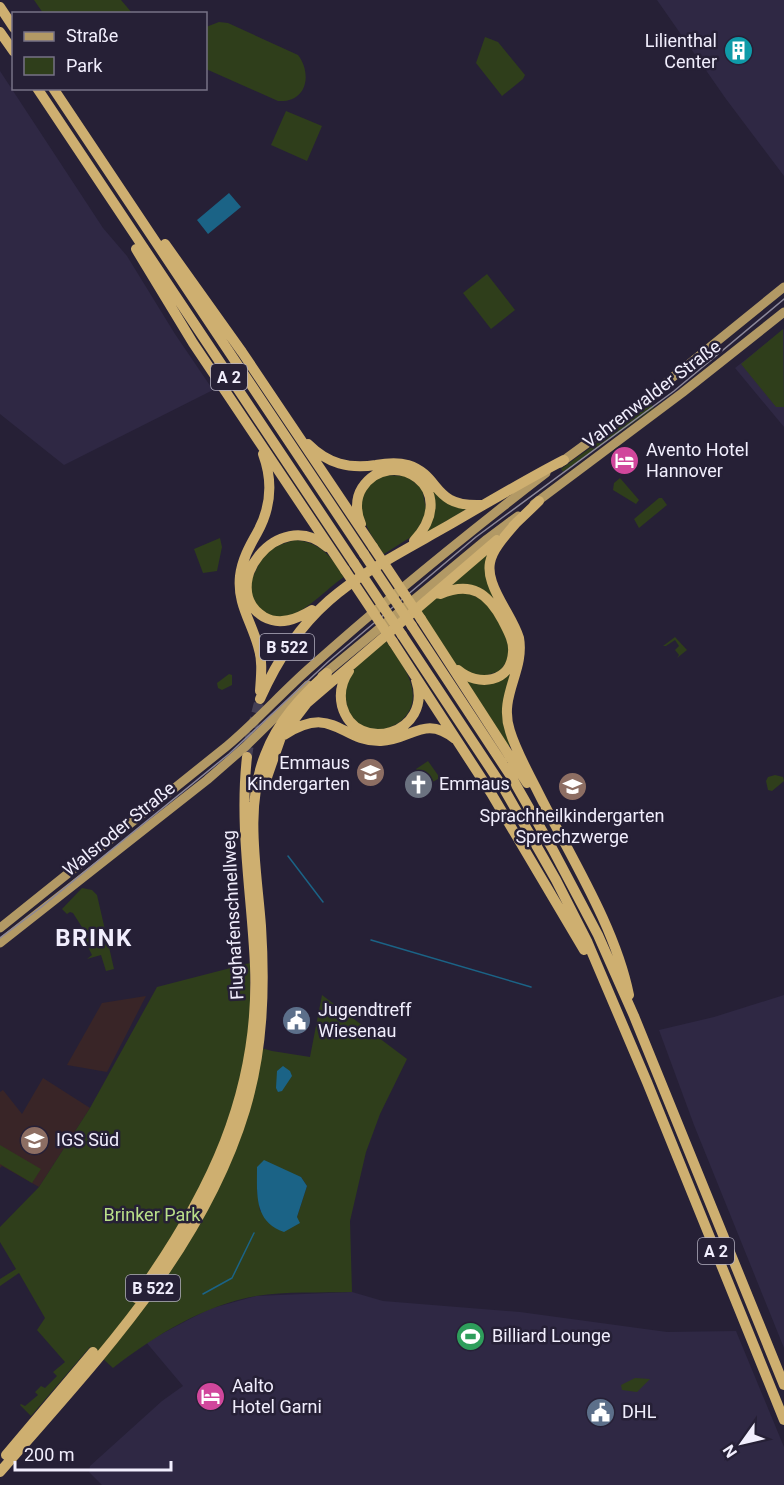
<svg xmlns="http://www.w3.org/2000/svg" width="784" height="1485" viewBox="0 0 784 1485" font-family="Roboto,sans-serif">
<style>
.built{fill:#2f2844}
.education{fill:#392527}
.green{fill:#2f3e1b;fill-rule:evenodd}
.water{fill:#1b6386}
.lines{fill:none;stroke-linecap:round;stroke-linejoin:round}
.stream{stroke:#1b6386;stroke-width:1.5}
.highway-tunnel{stroke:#443f54;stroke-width:10;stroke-dasharray:10 5;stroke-linecap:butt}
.major{stroke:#b29965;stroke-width:9}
.highway{stroke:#ceaf70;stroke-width:10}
.tram{stroke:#8c889a;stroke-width:1.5}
.highway-bridge{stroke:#ceaf70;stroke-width:10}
.labels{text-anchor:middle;stroke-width:5;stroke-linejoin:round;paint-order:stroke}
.shield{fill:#262036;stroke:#b4b0c1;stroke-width:1.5}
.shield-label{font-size:16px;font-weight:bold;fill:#f1eefd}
.poi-label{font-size:18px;fill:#f1eefd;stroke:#262036;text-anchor:start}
.street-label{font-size:18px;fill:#f1eefd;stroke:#262036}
.park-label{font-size:18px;fill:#b9df89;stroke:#262036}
.district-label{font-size:24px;font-weight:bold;letter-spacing:1.5px;fill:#f1eefd;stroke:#262036}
</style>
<rect width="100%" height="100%" fill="#262036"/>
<path class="built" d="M657 0H784V176L726 99Z
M0 71 103 228 127 256 175 334 213 390 64 465 0 414Z
M784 329V427L735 368Z
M784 995V1348L694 1125 659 1030 714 1017Z
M352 1292 383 1301 520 1312 667 1332 736 1331 784 1447V1485H102L89 1472 90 1466 162 1401 183 1386 146 1342 209 1309 256 1296Z"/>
<path class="education" d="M146 996 107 1072 67 1065 102 1003Z
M43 1078 90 1108 39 1187 2 1166 0 1168V1092L3 1090 22 1114Z"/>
<path class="green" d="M34 0H121L132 13H43Z
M219 22 228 23 298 55C313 75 306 103 278 101L206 69V27Z
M485 37 498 42 525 75 523 79 502 96 476 63Z
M286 111 322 126 307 161 271 145Z
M487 274 515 310 491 329 463 293Z
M783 329 784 407H776L741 364Z
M651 404 654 408 563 472 561 469Z
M382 475 407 476 422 489 427 513 414 535 384 554C373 538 354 513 364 492 367 485 376 480 382 475Z
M620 478 639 500 636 504 613 490 614 483Z
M430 489 468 508 423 535Z
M659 498H662L667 505 639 528 634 519Z
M220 538 222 547 217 571 203 573 194 549Z
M296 540C321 543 331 556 344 577 325 589 295 626 271 616 266 614 260 609 255 606L249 584C264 556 263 548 296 540Z
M490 549 487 561 517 646 508 683 511 744 508 747 463 678 494 681 515 653 496 605 451 586Z
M459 590 484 598 507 635 509 658 500 671 478 678 458 668 420 611 436 598Z
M675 637 687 650 677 658 679 655 675 650 679 646 675 640 666 646H663Z
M386 641C395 654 407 669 411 684 425 730 354 750 346 701 345 698 343 691 344 688 347 670 373 651 386 641Z
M229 674 232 675V685L222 690 218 688 217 683Z
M428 761 440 778 425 786 420 777 423 775 420 770 417 771 416 769Z
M775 775 783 777 784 781 772 791 768 790 766 781 768 777Z
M82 888 92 890 97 895 114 969 106 971 101 955 87 959 92 955 88 947 83 942 88 938 87 935 73 913 70 912 67 914 62 909Z
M250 963V1008L247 1044 272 1051 310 1057 322 995 407 1059 380 1114 366 1152 350 1221 352 1292C322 1293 285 1291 256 1296 202 1306 156 1335 113 1368L90 1347 31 1416 20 1405 21 1404 25 1406 38 1395 35 1392 41 1386 45 1388 57 1376 53 1372 65 1362 37 1330 45 1318 19 1273 0 1286V1279L16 1269 0 1242V1227L39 1187 90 1108 157 987ZM257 1168 301 1177 307 1186 297 1217 260 1211 257 1189Z
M0 1145 41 1169 32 1183 0 1164Z
M635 1378 650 1379 637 1392 622 1390 621 1385Z"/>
<path class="water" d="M229 193 241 207 208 234 197 220Z
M283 1066 290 1071 292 1076 282 1091 278 1092 276 1088 277 1071Z
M264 1160 301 1177 307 1186 297 1217 300 1223 284 1232C254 1222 257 1194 257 1167Z"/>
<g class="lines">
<path class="stream" d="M288 856 323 902
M371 940 531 987
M203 1294 232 1278 254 1233"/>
<path class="highway-tunnel" d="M247 757 250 737 260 699"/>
<path class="major" d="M560 463 631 411 784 287
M534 504 682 393 784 312
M322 676 487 539 518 516
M0 928 227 746C257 721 283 691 313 665 388 598 467 534 546 473
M0 943 207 780 246 746 308 685"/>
<path class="highway" d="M0 7 14 28
M0 32 14 52
M37 88 354 563
M53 88 364 554
M165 244 242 352 373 547
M136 249 193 343 345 570
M308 444C328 464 349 469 376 465 387 463 397 462 408 465 442 476 431 507 481 505
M517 522C486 557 480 566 505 609 510 618 516 628 519 638 525 671 498 696 510 731 516 751 527 770 536 788 568 853 615 925 629 995
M361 524C356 513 355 499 362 488 391 444 463 488 414 541
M513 526 539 501
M440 594C472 581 488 593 503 621 508 631 514 641 513 652 511 683 478 687 458 670
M312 610C297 619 280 626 264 617 216 588 278 505 327 547
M421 619 527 783
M412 626 512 778 552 848 598 935 634 1016 784 1385
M402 635 504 789 556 880 587 941 647 1082 784 1420
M393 642 491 793 584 950
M349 671C342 681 339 693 342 706 356 756 434 734 416 680
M260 691C261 676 263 661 258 646 251 621 237 603 240 576 242 560 249 547 257 533 271 508 273 481 263 454
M260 699C304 599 359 576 449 525 487 503 525 480 564 460
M284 735C334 703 340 742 381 741 411 740 425 714 455 739
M265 783 281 737 307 703 497 540
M136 1298C209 1196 260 1094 255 966 252 896 239 827 247 757
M6 1455 93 1352
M0 1472C95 1362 202 1252 245 1110 263 1050 265 989 261 926 257 871 244 808 265 755 278 721 301 697 327 673"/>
<path class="tram" d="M0 938 40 908 229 754 329 661 476 537 674 391 784 299"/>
<path class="highway-bridge" d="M373 547 421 619
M364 554 412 626
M354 563 402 635
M345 570 393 642"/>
</g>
<defs>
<symbol id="building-disc" viewBox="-11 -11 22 22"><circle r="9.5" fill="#0f9aa8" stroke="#262036"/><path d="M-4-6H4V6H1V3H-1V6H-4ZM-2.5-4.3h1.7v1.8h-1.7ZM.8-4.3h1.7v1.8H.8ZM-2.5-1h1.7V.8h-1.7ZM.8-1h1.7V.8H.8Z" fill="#fff"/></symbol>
<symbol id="hotel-disc" viewBox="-11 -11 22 22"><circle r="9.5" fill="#d1479c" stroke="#262036"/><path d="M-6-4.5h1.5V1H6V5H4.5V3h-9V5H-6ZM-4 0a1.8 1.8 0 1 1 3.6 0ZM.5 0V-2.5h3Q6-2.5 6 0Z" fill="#fff"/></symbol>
<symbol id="school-disc" viewBox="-11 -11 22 22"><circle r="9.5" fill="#8d6e63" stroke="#262036"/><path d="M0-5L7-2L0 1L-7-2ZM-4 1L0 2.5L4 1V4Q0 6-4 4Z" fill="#fff"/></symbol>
<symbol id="church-disc" viewBox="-11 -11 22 22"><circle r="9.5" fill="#6b7280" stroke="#262036"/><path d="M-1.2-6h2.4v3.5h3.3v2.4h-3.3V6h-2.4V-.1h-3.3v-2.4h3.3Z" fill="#fff"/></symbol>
<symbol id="civic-disc" viewBox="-11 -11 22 22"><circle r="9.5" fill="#5c6f8a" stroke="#262036"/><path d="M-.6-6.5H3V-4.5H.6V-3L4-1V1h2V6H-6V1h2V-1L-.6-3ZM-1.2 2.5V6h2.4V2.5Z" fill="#fff"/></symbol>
<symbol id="stadium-disc" viewBox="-11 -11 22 22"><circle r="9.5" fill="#2e9e5b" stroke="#262036"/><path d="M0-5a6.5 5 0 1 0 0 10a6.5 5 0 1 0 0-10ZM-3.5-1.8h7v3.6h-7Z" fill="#fff"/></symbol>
</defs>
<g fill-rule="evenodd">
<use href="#building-disc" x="722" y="34" width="33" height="33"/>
<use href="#hotel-disc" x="608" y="444" width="33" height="33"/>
<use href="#school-disc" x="354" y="756" width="33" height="33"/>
<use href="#church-disc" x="402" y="768" width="33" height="33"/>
<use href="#school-disc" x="556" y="770" width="33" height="33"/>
<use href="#civic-disc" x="280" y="1004" width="33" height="33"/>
<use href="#school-disc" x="18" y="1124" width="33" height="33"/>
<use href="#stadium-disc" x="454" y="1320" width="33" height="33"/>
<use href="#hotel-disc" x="194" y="1380" width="33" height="33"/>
<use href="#civic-disc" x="584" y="1396" width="33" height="33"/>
</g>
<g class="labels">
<g class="shield">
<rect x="211" y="364" width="36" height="26" rx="4.5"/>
<rect x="260" y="634" width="54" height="26" rx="4.5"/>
<rect x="698" y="1238" width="36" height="26" rx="4.5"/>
<rect x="126" y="1275" width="54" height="26" rx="4.5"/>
</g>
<g class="shield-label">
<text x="229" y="383">A 2</text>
<text x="287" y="653">B 522</text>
<text x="716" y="1257">A 2</text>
<text x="153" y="1294">B 522</text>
</g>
<g class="poi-label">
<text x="717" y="47" text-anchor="end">Lilienthal<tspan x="717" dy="21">Center</tspan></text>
<text x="646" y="456">Avento Hotel<tspan x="646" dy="21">Hannover</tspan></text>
<text x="350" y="769" text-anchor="end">Emmaus<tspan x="350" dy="21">Kindergarten</tspan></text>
<text x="439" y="790">Emmaus</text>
<text x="572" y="822" text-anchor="middle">Sprachheilkindergarten<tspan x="572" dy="21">Sprechzwerge</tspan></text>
<text x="318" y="1016">Jugendtreff<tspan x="318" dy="21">Wiesenau</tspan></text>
<text x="56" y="1146">IGS Süd</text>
<text x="492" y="1342">Billiard Lounge</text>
<text x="232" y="1392">Aalto<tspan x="232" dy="21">Hotel Garni</tspan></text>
<text x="622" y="1418">DHL</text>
</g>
<g class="street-label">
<text transform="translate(652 394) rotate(-37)" y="6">Vahrenwalder Straße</text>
<text transform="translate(119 829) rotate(-39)" y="6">Walsroder Straße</text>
<text transform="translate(233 915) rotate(-93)" y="6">Flughafenschnellweg</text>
</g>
<g class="park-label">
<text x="152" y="1221">Brinker Park</text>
</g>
<g class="district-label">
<text x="94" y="946">BRINK</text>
</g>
</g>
<rect x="12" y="12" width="195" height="78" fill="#262036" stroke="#777286" stroke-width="1.5"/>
<rect x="24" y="32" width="30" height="9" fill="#b29965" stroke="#777286" stroke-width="1.5"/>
<text x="66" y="42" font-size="18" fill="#f1eefd">Straße</text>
<rect x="24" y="57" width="30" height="18" fill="#2f3e1b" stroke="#777286" stroke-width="1.5"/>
<text x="66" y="72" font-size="18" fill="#f1eefd">Park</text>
<g transform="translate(742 1443) rotate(236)" stroke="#262036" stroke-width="4.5" paint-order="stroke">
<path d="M0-4.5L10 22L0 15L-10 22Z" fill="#f1eefd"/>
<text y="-9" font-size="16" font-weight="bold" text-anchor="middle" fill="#f1eefd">N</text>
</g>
<path d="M15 1461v9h156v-9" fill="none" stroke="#f1eefd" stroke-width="3"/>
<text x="24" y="1461" font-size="18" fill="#f1eefd" stroke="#262036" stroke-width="4.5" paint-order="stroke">200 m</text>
</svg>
